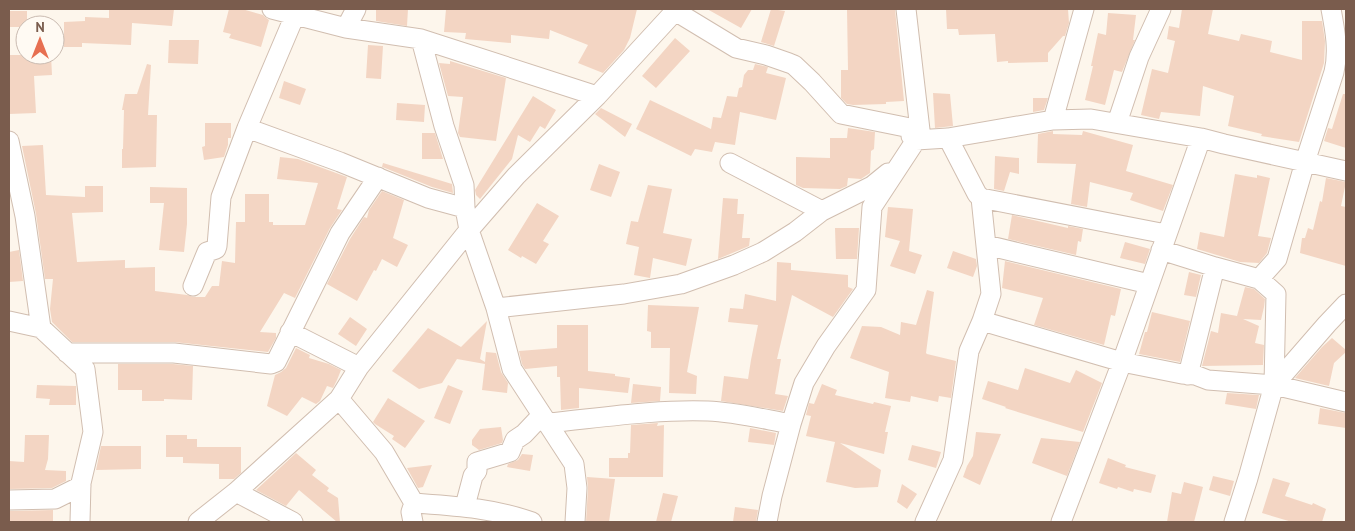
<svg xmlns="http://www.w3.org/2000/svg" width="1355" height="531" viewBox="0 0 1355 531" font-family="'PT Sans',sans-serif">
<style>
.building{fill:#f3d5c3}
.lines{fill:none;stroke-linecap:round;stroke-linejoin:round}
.minor-casing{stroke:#d1beb0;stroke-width:21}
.minor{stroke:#fff;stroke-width:19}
</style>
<rect width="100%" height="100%" fill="#fdf6ec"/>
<path class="building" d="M109 9H174L172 26 132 23 131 45 82 43V47H64V22L85 21V17L109 18Z
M229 9H242L263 15 265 17 269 20 261 47 229 38 231 34 223 32Z
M376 9H408L407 26 376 21Z
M446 9H637L630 38 624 50 603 73 578 63 588 45 550 30 549 39 511 35V43L465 39 466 33 444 32Z
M707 9H752L741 28Z
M771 9 785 11 774 46 761 42Z
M847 9H895L904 101 886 102V104L853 105 847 104 841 98V70H848Z
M946 9H1068L1069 23 1065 36H1063L1048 53V62L1008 63V61L997 62 995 34 959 35 958 29H947Z
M1182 9H1213L1208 34 1239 41 1241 34 1272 41 1270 52 1302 60V21H1322L1325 41 1324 63 1299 142 1261 136 1262 134 1228 126 1234 96 1203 86 1200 116 1161 112 1159 119 1141 115 1152 69 1168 73 1175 41 1167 39 1169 26 1179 28Z
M9 11H27V25H25V27H9Z
M1108 13 1136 15 1133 40H1135L1122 72 1114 70 1105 105 1085 100 1093 66H1091L1098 33 1106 35Z
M675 38 690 51 656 88 642 76Z
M169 40H199L198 64 168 63Z
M368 45 383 46 381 79 366 78Z
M9 55H51L52 75 34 76 36 113 9 114Z
M450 61 506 78 496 141 460 137 458 133 463 97 448 96 439 63 450 64Z
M147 64 151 65 148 115H157L156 167 122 168V149H123L124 110H122L125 94H137Z
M755 64 768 67 766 73 786 78 776 120 740 112 735 145 715 142 712 152 695 149 691 156 636 129 650 100 711 129 713 117 721 118 727 96 737 97 739 88 742 87 744 75 748 70H753Z
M284 81 306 89 300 105 279 98Z
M933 93 950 94 953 126 935 128Z
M1343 94H1346V148L1324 141 1328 128 1332 129Z
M533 96 556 110 545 129 540 126 530 142 518 135 512 159 480 199 476 195 475 190Z
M1033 98H1048L1044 110 1033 112Z
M397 103 425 105 424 122 396 120Z
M601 108 632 124 625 137 595 114Z
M205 123H231V138H228V145L224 157 204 160 202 147 205 146Z
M848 128 875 132 874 149 871 151 870 173 861 179 848 178 847 186 840 189 803 188 796 185V157L830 158V138H847Z
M1053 131V134L1082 135 1083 131 1133 145 1126 171 1173 185 1163 211 1130 200 1133 193 1090 182 1087 207 1071 204 1076 164 1037 163 1038 134Z
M422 133H435L443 159H422Z
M43 145 46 195 85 197V186H103V212L72 213 77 262 125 260V268L155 267V291L187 295 194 297H205L212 286H219L222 261 235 263 236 222H245V194H269V222H273V225H305L318 183 277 179 280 157 298 159 347 177 337 209 342 210 330 228 295 298 284 293 260 332 276 333V338L268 352 174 342H72L52 322 50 309 53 279H45L36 214 22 146Z
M995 156 1019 158V174L1010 172 1004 191 994 189Z
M383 163 452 184 453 193 432 187 385 168 382 167Z
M599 164 620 172 611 197 590 190Z
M1235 174 1257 178V175L1270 178 1258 236 1271 238 1267 253 1259 263 1240 262 1197 249 1200 232 1224 237Z
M1326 178 1346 182 1341 206 1346 207V266L1300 253 1302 238H1305L1308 228 1313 230 1320 201 1322 202Z
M648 185 672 189 663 233 692 239 686 266 653 258 650 278 634 275 639 247 626 244 631 221 638 222Z
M150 187 187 188V224L184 252 159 250 164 203H150Z
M382 191 404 200 393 238 408 245 397 267 382 259 376 271 374 270 357 301 327 284 350 239 364 217 367 218 369 210Z
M723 198 738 199 737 214H744L742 238H750L749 246 718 259Z
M537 203 559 216 543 241 549 244 536 264 522 256 521 258 508 250Z
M888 207 913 209 909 251 922 255 915 274 890 266 900 241 885 237Z
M1012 215 1068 228V226L1083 229 1081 242 1078 241 1076 255 1008 239Z
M835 228H859L857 259H836Z
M1125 242 1150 249 1145 264 1120 258Z
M19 250 23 281 9 282V252Z
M953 251 976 259 977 266 973 277 947 268Z
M1005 261 1121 289 1115 316 1111 315 1104 345 1034 325 1043 298 1002 288Z
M777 262 791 263V270L848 275V287L853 289 833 317 792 295 777 359H781L775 394 788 396 783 411 721 401 724 376 748 379 751 360 758 325 728 322 730 308 743 309 745 294 776 301Z
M1189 272 1201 275 1196 297 1184 295Z
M1245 287 1254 289 1265 299 1264 307 1261 320 1243 319 1259 326 1255 343 1264 345 1263 365 1202 366 1211 331 1218 333 1221 313 1237 316Z
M927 290 934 292 926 353 927 354 956 361 951 398 939 396 938 402 911 396 910 402 885 398 889 372 850 358 862 326 881 327 900 335 901 322 916 325Z
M648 305 699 307 687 372 697 376 696 394 669 393 670 348H651V332L647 331Z
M1152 312 1190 321 1180 362 1139 354 1145 332H1147Z
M350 317 367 329 356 346 338 334Z
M487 321 480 359 485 362 486 352 496 353 501 372 508 383 507 393 482 390 485 364 457 359 442 383 419 389 392 371 428 328 461 347Z
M557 325H588V371L615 374V376L630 378 628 393 579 388V408L561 410 560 377H557V366L525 369 522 364 519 351 557 348Z
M1332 338 1346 350V352L1334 363 1329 386 1295 378 1322 347Z
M296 348 310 355 309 358 329 364 341 370 337 380 333 388 327 386 320 401 316 404 302 397 287 416 267 406 275 375 281 372 286 368Z
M118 364H173L193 366 192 400 164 399V401H142V390H118Z
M1025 368 1070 383 1076 370 1102 383 1083 432 1005 408 1006 407 982 399 988 381 1018 390Z
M633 384 661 387 660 401 631 403Z
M822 384 837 390 835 395 873 404 874 402 891 406 885 432H888L884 454 840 443 881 470 878 487 855 488 826 482 835 442 806 436 811 416 806 415 809 403 814 404Z
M37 385 76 386V405H49L50 399 36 398Z
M448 385 463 391 450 424 434 418Z
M1227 393 1259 395 1256 409 1225 404Z
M388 398 425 421 405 448 392 439 394 436 375 424 373 422Z
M1320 408 1346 413V428L1318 424Z
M658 423 657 426 664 425 663 477H609V458H628V453H630L631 425Z
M501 427 503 440 502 443 479 450 472 445V440L480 429Z
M750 428 776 433 774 445 748 442Z
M976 432 1001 434 980 485 963 477 967 466 973 456Z
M25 435H49L48 459 45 470 66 471V481L52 488 9 489V461L24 462Z
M166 435H187V439H197V447H241V473L234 479H219V464L183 463V457H166Z
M1041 438 1080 442 1067 476 1032 463Z
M912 445 941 452 936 468 908 460Z
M101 446H141V469L96 470Z
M296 453 316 470 312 475 329 488 327 491 338 498 340 522H337L299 490 286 506 256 490Z
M522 454 533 455 530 471 507 467 508 464 518 460Z
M1108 458 1126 465 1125 467 1156 475 1151 493 1134 489 1133 492 1118 487 1117 489 1099 483Z
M432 465 423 487 418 488 407 468Z
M1213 476 1234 481 1230 496 1209 490Z
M587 477 615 479 609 522H586L588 488Z
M1273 478 1290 483 1285 496 1312 505 1313 503 1326 509 1322 522H1292L1262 513Z
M1184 482 1203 487 1194 522H1167L1172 492 1181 494Z
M902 484 917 494 907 509 897 502Z
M663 493 678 496 671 522H656Z
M735 507 758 510 756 522H733Z
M53 510V522H9V511Z"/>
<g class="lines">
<defs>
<path id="minor" d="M272 9 346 28 421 39 597 96
M906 9 920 130 911 136
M675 11 736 48 766 55 789 63 794 65 812 82 841 114 920 130
M346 28 356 9
M421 39 444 126 464 185 465 208 469 230 496 308 512 369 574 464 577 488 575 522
M1053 120 1084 9
M1117 123 1139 57 1161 9
M247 128 340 162 428 198 465 208
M9 141 25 216 41 328
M730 163 822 211
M981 198 1166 234
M986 245 1149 284
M1161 250 1215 267 1259 279
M193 286 207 252 216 249 217 246 221 197 247 128 295 15
M496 308 624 294 681 284 734 265 763 252 795 232 822 211 872 186 888 173
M9 321 41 328 85 369 93 432 81 483 80 522
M982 321 1122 362 1182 374 1195 375 1208 380 1274 385 1346 402
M290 332 359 367
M67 353H174L271 364 276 362 340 233 378 177
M1188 375 1215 267
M1274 385 1327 324 1346 304
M339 399 384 452 414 503 411 512 413 522
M548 423C599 418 656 409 708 411 735 412 763 419 791 424
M236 492 293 522
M9 500 55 499 81 486
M414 503C454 506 493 508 532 522
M465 506 473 476 477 471V462L510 452 515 440 524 434 542 415
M198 522 236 492 339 399 359 367 469 230 516 176 597 96 677 9
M767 522 772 496 791 424 804 383 826 346 866 290 872 207 916 140 948 138 1053 120 1091 119 1201 138 1224 144 1346 171
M925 522 953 460 969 351 982 321 991 294 981 198 977 194 948 138
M1061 522 1122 362 1201 138
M1234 522 1248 478 1274 385 1276 294 1259 279 1277 259 1305 162 1334 72C1339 51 1335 30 1331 9"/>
</defs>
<use href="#minor" class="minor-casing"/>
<use href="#minor" class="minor"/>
</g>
<rect width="1355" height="531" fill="none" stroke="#7a5c4d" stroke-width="20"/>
<g transform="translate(40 40)"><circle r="24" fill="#fffaf3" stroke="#cabbb1"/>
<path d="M0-4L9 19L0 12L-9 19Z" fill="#e76f51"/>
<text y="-8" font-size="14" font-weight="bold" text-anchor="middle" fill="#7a5c4d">N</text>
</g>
</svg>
